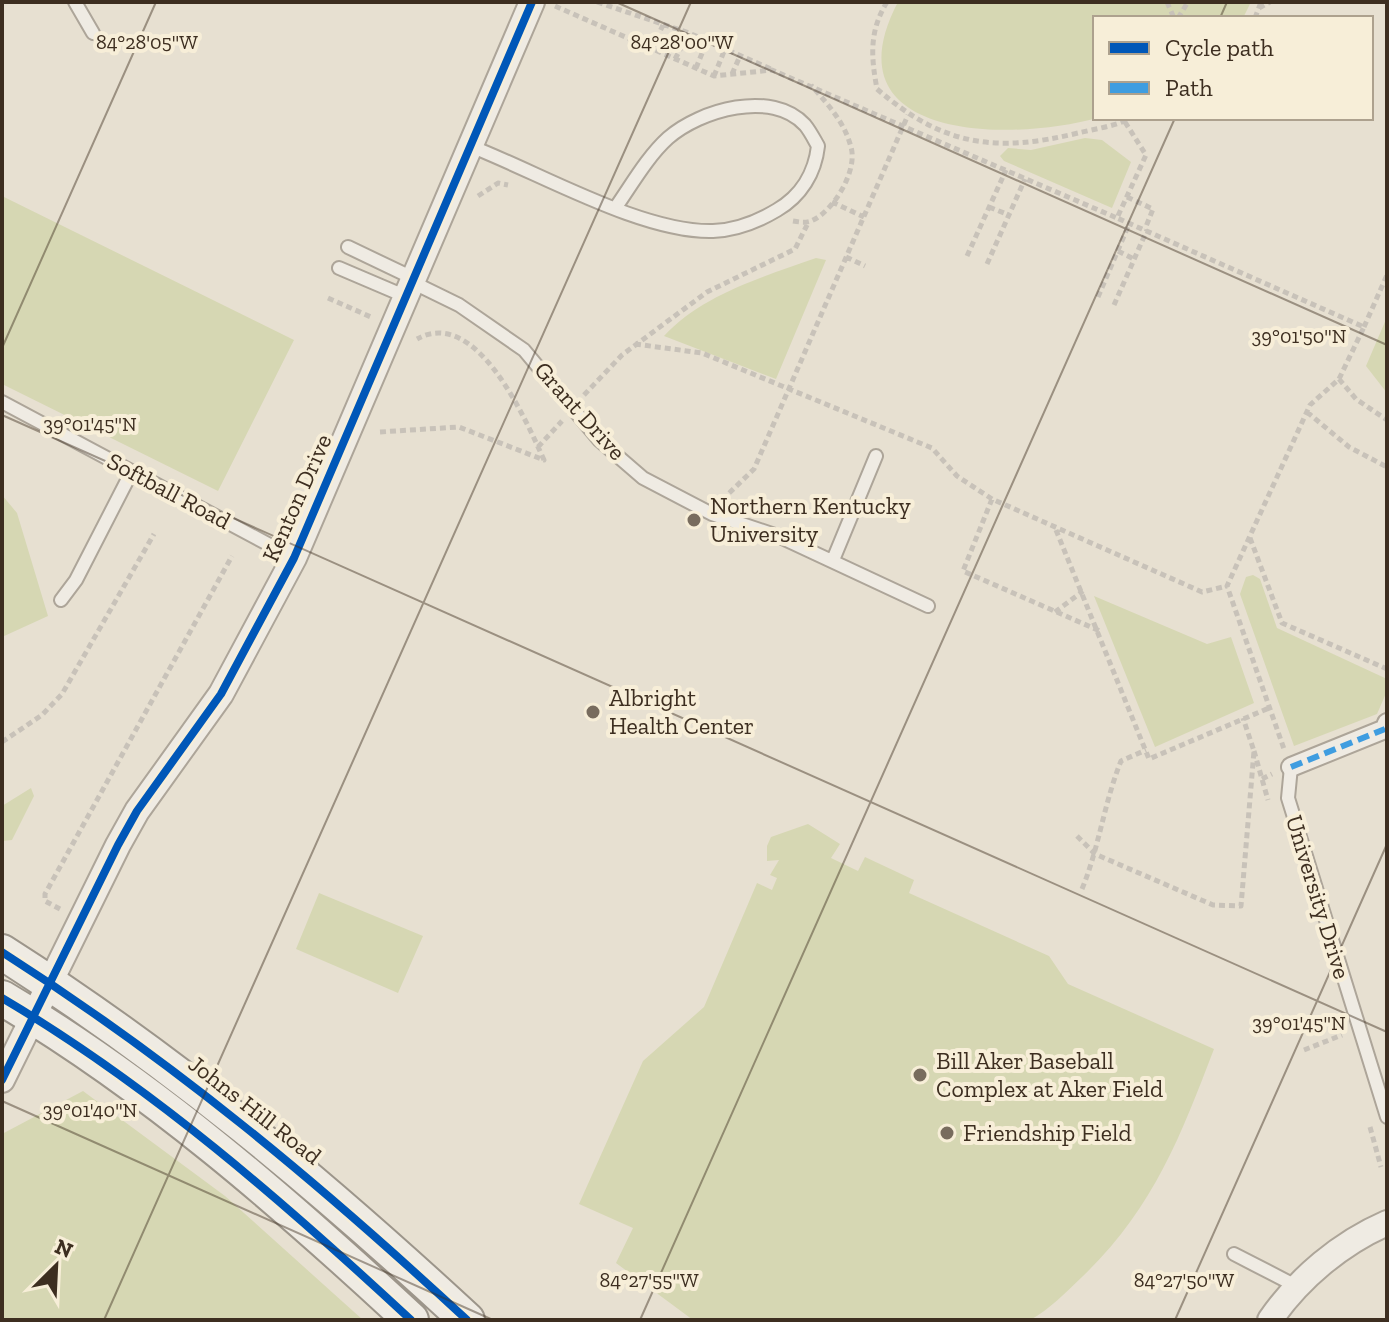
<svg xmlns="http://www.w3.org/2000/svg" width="1389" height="1322" viewBox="0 0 1389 1322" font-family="'Zilla Slab',serif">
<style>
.green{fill:#d6d7b3}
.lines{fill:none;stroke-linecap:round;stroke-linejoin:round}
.service-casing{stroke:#ada599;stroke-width:16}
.pedestrian-casing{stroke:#ada599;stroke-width:22}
.minor-casing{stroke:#ada599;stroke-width:28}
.secondary-casing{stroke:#9c958a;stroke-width:38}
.path{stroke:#c8c2b9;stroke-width:5;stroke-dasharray:6 4;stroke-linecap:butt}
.service{stroke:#efebe3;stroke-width:12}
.pedestrian{stroke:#efebe3;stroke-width:18}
.minor{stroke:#efebe3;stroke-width:24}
.secondary{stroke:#efebe3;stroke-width:34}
.quiet{stroke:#3f9de0;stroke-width:6;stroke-dasharray:12 6;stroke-linecap:butt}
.cycleway-casing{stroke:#f7eed8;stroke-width:13}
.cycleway{stroke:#0057b8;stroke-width:8}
.ticks{fill:none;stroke:#3d2e20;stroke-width:2;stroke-opacity:0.45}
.poi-dot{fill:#786c5e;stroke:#f7eed8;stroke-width:3}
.labels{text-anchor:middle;stroke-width:8;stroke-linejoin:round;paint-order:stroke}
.street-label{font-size:24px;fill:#3d2e20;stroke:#f7eed8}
.poi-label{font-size:24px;fill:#3d2e20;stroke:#f7eed8;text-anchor:start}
.ticks-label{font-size:20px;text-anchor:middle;fill:#3d2e20;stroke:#f7eed8;stroke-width:8;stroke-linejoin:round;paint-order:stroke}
</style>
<rect width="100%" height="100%" fill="#e7e0d1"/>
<path class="green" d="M898 2H1251L1243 18H1095L1097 118C1012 142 825 141 898 2Z
M1085 138 1102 140 1131 162 1112 208 1004 161 1000 156 1008 148 1031 150Z
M2 196 294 340 218 491 2 384Z
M816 258 826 260 776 379 664 336C701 295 765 276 816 258Z
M1387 317V393L1366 366Z
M2 495 17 513 48 616 2 637Z
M1253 575 1260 579 1277 628 1387 679V691L1377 714 1294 746 1240 594 1246 577Z
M1094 596 1207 644 1231 637 1254 703 1155 747Z
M31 788 34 796 12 840 2 841V806Z
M808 824 840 844 831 858 858 871 865 857 914 880 909 893 1049 956 1068 984 1214 1049C1180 1138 1153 1209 1082 1277 1065 1293 1050 1309 1030 1320H693L616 1263 633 1228 579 1204 643 1061 704 1007 757 883 772 890 777 878 770 875 779 860 767 861V846L771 837Z
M319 893 423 936 398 993 296 949Z
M83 1091 225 1196 363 1320H2V1134Z"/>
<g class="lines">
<defs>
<path id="service" d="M75 2 93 33
M470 146C538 172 642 233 713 231 737 230 757 222 777 210 801 196 815 173 818 146 814 139 810 131 805 125 772 89 700 110 668 138 648 156 632 184 616 207
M348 247 415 279
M339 268 407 297
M414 283 459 305 524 350 599 440 643 478 712 514 778 536 928 606
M2 402 294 558
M833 560 876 456
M61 600 76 580 132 471
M1291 767 1288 798 1387 1117
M1234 1254 1298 1287"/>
<path id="pedestrian" d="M1291 767 1385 729 1387 723"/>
<path id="minor" d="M2 1080 118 845 137 811 221 694 294 558 532 2
M1270 1320C1299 1278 1341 1243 1387 1223"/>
<path id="secondary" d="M2 952C173 1061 319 1183 467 1320
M2 998C151 1086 285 1203 411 1320"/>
</defs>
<use href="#service" class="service-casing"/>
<use href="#pedestrian" class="pedestrian-casing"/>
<use href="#minor" class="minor-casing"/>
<use href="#secondary" class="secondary-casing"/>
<path class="path" d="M597 2 689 33 771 69
M887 2C869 31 871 57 877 89 943 146 995 153 1078 133 1095 129 1116 126 1131 118
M1167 2 1174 18
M555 6 714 76 772 70 1117 218
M1259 8 1270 2
M1178 18 1188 2
M1255 18 1261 2
M652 48 663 25
M675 59 689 33
M696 68 707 41
M732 74 740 56
M714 76 725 49
M1125 122 1146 155 1117 218 1364 327 1339 379 1310 405 1227 586 1284 749
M478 196 498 183 508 185
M1127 197 1153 209 1145 229
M832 202 864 217
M989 207 1009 215
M793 221C799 222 805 223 811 221 833 212 858 171 851 147 844 121 828 105 811 85
M1118 251 1134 259
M967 256 1006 170
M846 257 865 266
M987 264 1025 179
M1098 297 1130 222
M328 298 371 317
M1114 305 1147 230
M1364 327 1387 275
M635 344 702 353 932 448 957 476 992 499 1202 592 1227 586
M1339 379 1356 399 1387 420
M584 395 622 355 707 292 795 249 808 223
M1307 412 1349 447 1387 467
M380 432 459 427 544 460C525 418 476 306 417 339
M538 447 562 421
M992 499 963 571 1100 631
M722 500 754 469 908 115
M1056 530 1149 759 1269 708
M1250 538 1282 623 1387 669
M1055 612 1083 591
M2 742 42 715 62 694 154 534
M1254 751 1268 800
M1262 779 1272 774
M1077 836 1095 854 1213 905 1241 906 1254 751 1243 718
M1082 889C1099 848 1104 803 1121 761L1146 750
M60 909 45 901V894L232 556
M1304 1050 1342 1035
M1370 1127 1381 1167"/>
<use href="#service" class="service"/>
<use href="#pedestrian" class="pedestrian"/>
<use href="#minor" class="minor"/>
<use href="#secondary" class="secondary"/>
<path class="quiet" d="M1291 767 1385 729 1387 723"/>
<defs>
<path id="cycleway" d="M2 952C173 1061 319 1183 467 1320
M2 998C151 1086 285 1203 411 1320
M2 1080 118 845 137 811 221 694 294 558 532 2"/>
</defs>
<use href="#cycleway" class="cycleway-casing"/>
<use href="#cycleway" class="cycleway"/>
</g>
<path class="ticks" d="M616 2 1387 345M1220 18 1227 2M2 348 156 2M2 415 1387 1032M2 1101 493 1320M104 1320 691 2M640 1320 1175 118M1175 1320 1387 844"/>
<g class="poi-dot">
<circle cx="694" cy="520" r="8"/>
<circle cx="593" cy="712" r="8"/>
<circle cx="920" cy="1075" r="8"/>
<circle cx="947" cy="1133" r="8"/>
</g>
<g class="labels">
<g class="street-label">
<text transform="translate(580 411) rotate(48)" y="8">Grant Drive</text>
<text transform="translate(169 491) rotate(28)" y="8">Softball Road</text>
<text transform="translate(297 498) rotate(-66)" y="8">Kenton Drive</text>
<text transform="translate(1318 897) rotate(73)" y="8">University Drive</text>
<text transform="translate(255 1110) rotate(38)" y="8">Johns Hill Road</text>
</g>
<g class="poi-label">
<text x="710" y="514">Northern Kentucky<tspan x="710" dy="28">University</tspan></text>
<text x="609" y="706">Albright<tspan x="609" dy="28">Health Center</tspan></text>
<text x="936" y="1069">Bill Aker Baseball<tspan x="936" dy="28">Complex at Aker Field</tspan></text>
<text x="963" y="1141">Friendship Field</text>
</g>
</g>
<g class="ticks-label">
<text x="147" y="49">84°28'05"W</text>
<text x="682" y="49">84°28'00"W</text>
<text x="1299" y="343">39°01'50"N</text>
<text x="90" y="431">39°01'45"N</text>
<text x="1299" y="1030">39°01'45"N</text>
<text x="90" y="1117">39°01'40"N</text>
<text x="649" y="1287">84°27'55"W</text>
<text x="1184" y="1287">84°27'50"W</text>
</g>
<rect width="1389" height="1322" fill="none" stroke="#3d2e20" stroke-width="8"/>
<rect x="1093" y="16" width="280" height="104" fill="#f7eed8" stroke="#ada18e" stroke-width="2"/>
<rect x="1109" y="42" width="40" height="12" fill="#0057b8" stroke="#ada18e" stroke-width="2"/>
<text x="1165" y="56" font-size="24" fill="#3d2e20">Cycle path</text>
<rect x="1109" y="82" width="40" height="12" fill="#3f9de0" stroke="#ada18e" stroke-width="2"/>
<text x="1165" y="96" font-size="24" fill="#3d2e20">Path</text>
<g transform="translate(56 1266) rotate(24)" stroke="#f7eed8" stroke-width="6" paint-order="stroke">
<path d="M0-6L14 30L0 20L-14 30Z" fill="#3d2e20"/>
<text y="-12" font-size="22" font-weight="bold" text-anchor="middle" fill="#3d2e20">N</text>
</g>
</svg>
